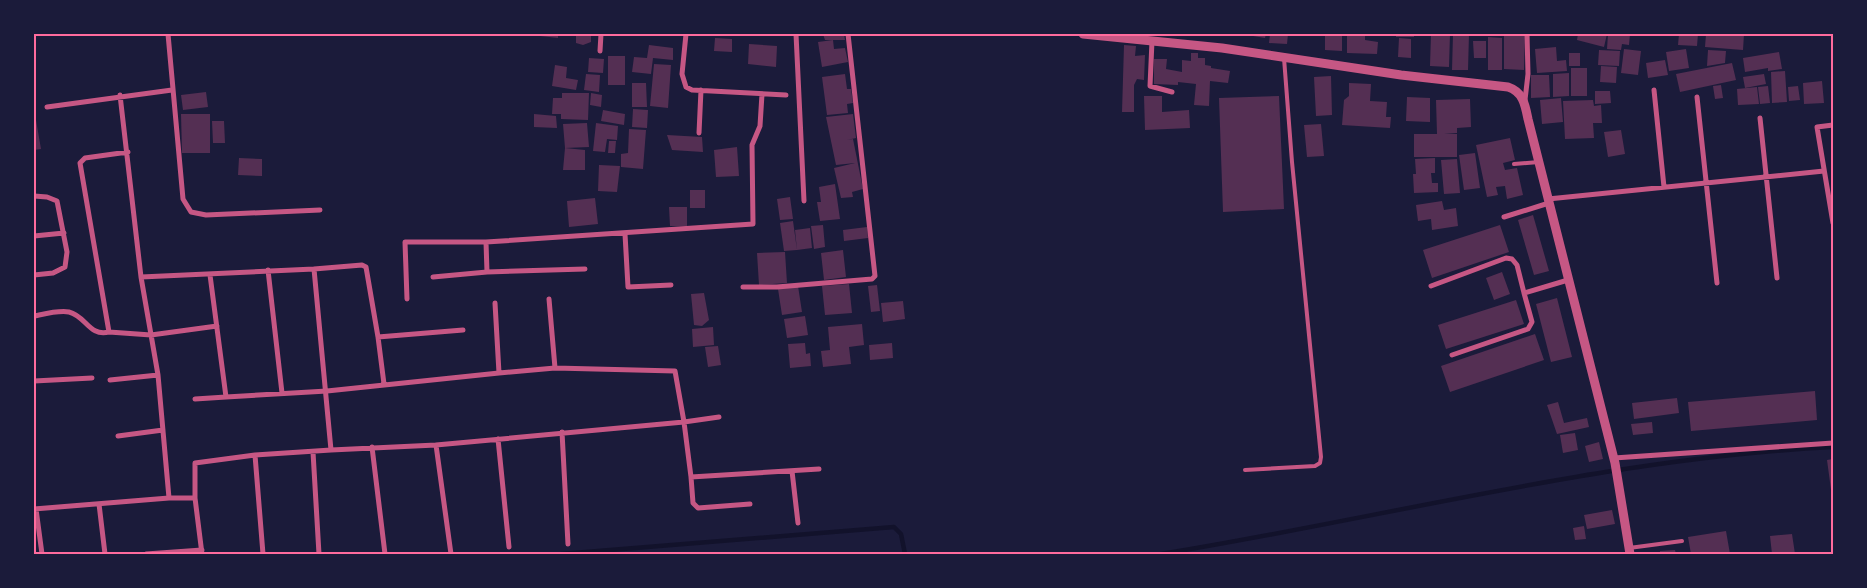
<svg xmlns="http://www.w3.org/2000/svg" width="1867" height="588" viewBox="0 0 1867 588" font-family="Raleway,sans-serif">
<style>
.lines{fill:none;stroke-linecap:round;stroke-linejoin:round}
.stream{stroke:#12122b;stroke-width:4.5}
.building{fill:#542f53}
.service{stroke:#c65784;stroke-width:4}
.minor{stroke:#c65784;stroke-width:5}
.tertiary{stroke:#c65784;stroke-width:9}
.neatline{fill:none;stroke:#ff6b9d;stroke-width:2}
</style>
<rect width="100%" height="100%" fill="#1b1b3a"/>
<g class="lines">
<path class="stream" d="M561 554 894 527 901 534 905 554
M1161 554C1384 518 1607 458 1833 447"/>
</g>
<path class="building" d="M541 34H558V38L540 36Z
M576 34H591V42L583 45 576 43Z
M823 34H844L845 40H833L834 49 845 48 848 62 822 67 818 42 833 40H825Z
M1254 34H1266L1265 38 1253 36Z
M1270 34H1288L1287 44 1269 43Z
M1337 34 1342 35V51L1325 50V34Z
M1347 34H1365V40L1378 42 1377 54 1347 53Z
M1396 34H1414V37H1396Z
M1431 34H1450L1449 67 1430 66Z
M1453 34H1469L1468 70H1452Z
M1504 34H1525L1524 70 1504 69Z
M1578 34H1607L1604 47 1577 40Z
M1608 34H1630L1629 45 1622 44 1621 50 1607 49Z
M1679 34H1698L1697 46 1678 45Z
M1706 34H1744L1743 50 1705 47Z
M1488 37 1502 38V70H1488Z
M715 38 732 39V52L714 51Z
M1399 38 1411 39V58L1398 57Z
M1473 41H1486V58H1474Z
M749 44 777 46 776 67 748 64Z
M649 45 673 48V60L653 58 651 74 632 72 634 57 647 58Z
M1124 45 1136 46 1135 56 1145 55 1144 80 1137 79 1134 85V112H1122Z
M1556 47 1557 61 1566 60 1567 71 1537 73 1535 49Z
M1624 49 1641 51 1638 75 1621 73Z
M1686 49 1689 68 1669 71 1666 52Z
M1599 50 1620 51 1619 66 1598 65Z
M1708 50 1726 51 1725 63 1707 66Z
M1779 52 1782 69 1768 71V68L1745 72 1743 58Z
M1191 53H1198V58H1205V65L1211 66V68L1230 71 1228 83 1210 81 1209 106 1194 105 1196 84 1178 82V85L1154 84V59H1167L1166 69 1182 72V60L1191 61Z
M1569 53H1580V66H1569Z
M608 56H625V85H608Z
M589 58 604 59 603 73 588 72Z
M1665 60 1668 75 1648 78 1646 63Z
M1732 63 1736 80 1680 92 1676 74Z
M654 64 671 65 668 108 650 106Z
M555 65 567 67 566 78 578 80 576 90 552 86Z
M1601 66 1617 67 1616 83 1600 82Z
M1571 68H1587V96H1571Z
M1785 71 1787 102 1772 103 1771 72Z
M1569 73V96L1553 97V74Z
M586 74 600 75 599 92 584 90Z
M845 74 847 89H851L853 103 847 104 848 113 827 115 822 77Z
M1764 74 1766 84 1745 88 1743 77Z
M1531 75H1549L1550 97 1531 98Z
M1331 76 1332 115 1316 116 1314 77Z
M1822 81 1824 103 1804 104 1803 83Z
M632 83H646L647 107H632Z
M1349 83 1371 84 1370 101 1387 102 1386 117H1391L1390 128 1342 125 1344 100 1349 96Z
M1721 85 1723 98 1715 99 1713 86Z
M1768 86 1770 103 1760 104 1758 87Z
M1798 86 1800 100 1789 101 1788 87Z
M1757 87 1759 104 1738 105 1737 89Z
M1595 91H1610L1611 103 1595 104Z
M206 92 208 107 183 110 181 95Z
M562 93H589L588 120 561 119V114H552L553 98H562Z
M591 93 602 95 601 107 590 105Z
M1144 96H1162V112L1189 110 1190 128 1145 130Z
M1279 96 1284 209 1223 212 1219 98Z
M1407 97 1430 98V122L1406 121Z
M1561 98 1563 122 1542 124 1540 100Z
M1470 99 1471 127 1457 128V133L1444 134H1457V157H1414V134H1437L1436 100Z
M1593 100 1594 106 1601 105 1602 123H1593L1594 138 1565 139 1563 101Z
M633 109 648 110 647 128 632 127Z
M603 110 625 114 624 125 601 121Z
M181 114H210V153H182Z
M534 114 556 116 557 128 534 127Z
M853 114 856 138 847 140 853 139 863 189 852 192 853 197 841 198 834 168 855 163 836 165 826 117Z
M34 120H36L41 149 34 150Z
M212 121H224L225 143H213Z
M587 123 589 147 565 148 563 124Z
M596 123 618 126 617 140 607 139 605 152 593 151Z
M1321 124 1324 156 1307 157 1304 125Z
M629 129 646 130 643 169 621 167V154L628 153Z
M1621 130 1625 154 1608 157 1604 132Z
M667 135 702 137 703 152 672 150Z
M1510 138 1515 160 1503 163 1505 170 1517 168 1523 195 1507 199 1505 186 1496 187 1498 195 1487 197 1476 145Z
M609 141H616L615 153H608Z
M737 147 739 176 716 177 714 150Z
M565 148 585 150V170H563Z
M1475 153 1480 188 1464 190 1459 155Z
M239 158 262 159V176L238 175Z
M1435 158V173H1431L1432 183H1438V192L1414 193 1413 174H1416L1415 159Z
M1457 159 1460 193 1444 194 1441 160Z
M599 165 620 166 617 192 598 191Z
M835 184 840 219 820 221 817 202H821L819 187Z
M690 190H705V208H690Z
M790 197 793 219 780 220 777 199Z
M595 198 598 224 569 227 567 201Z
M1442 201 1444 210 1456 208 1458 226 1432 230 1431 219 1418 221 1416 205Z
M669 207H687V226H670Z
M1533 215 1549 271 1534 275 1518 220Z
M793 221 797 250 784 251 780 223Z
M823 225 825 247 814 249 811 226Z
M1500 225 1509 252 1432 278 1423 250Z
M867 227 868 238 844 241 843 230Z
M810 228 812 248 797 250 795 230Z
M843 250 846 277 824 280 821 253Z
M785 252 787 283 759 285 757 253Z
M1502 272 1510 294 1494 300 1486 278Z
M849 284 852 313 825 315 822 286Z
M877 285 880 311 871 312 868 286Z
M798 286 802 312 782 315 778 289Z
M704 293 709 320 702 326 694 325 691 294Z
M1557 298 1572 357 1551 362 1536 304Z
M1516 300 1524 324 1446 349 1438 325Z
M903 301 905 319 883 322 881 303Z
M805 316 808 335 787 338 784 319Z
M862 324 864 345 849 347 851 364 823 367 821 351 830 350 828 327Z
M713 327 714 345 693 347 692 329Z
M1535 334 1544 360 1450 392 1441 366Z
M805 343 806 354 810 353 811 366 790 368 788 344Z
M892 343 893 358 870 360 869 345Z
M718 346 721 365 708 367 705 347Z
M1815 391 1817 420 1691 431 1688 402Z
M1677 398 1679 413 1634 419 1632 403Z
M1558 402 1564 423 1587 418 1589 427 1557 434 1547 405Z
M1652 422 1653 433 1633 435 1631 424Z
M1575 433 1578 450 1563 453 1560 435Z
M1599 442 1603 459 1589 462 1585 446Z
M1833 459V497H1832L1827 460Z
M1612 510 1615 524 1587 529 1584 515Z
M1584 526 1586 539 1575 540 1573 528Z
M1726 531 1730 554H1691L1688 537Z
M1792 534 1795 554H1772L1770 536Z
M1675 550 1676 554H1660V551Z"/>
<g class="lines">
<path class="service" d="M1514 164 1539 162
M1245 470 1315 466 1320 463 1321 457 1292 162 1284 58
M1629 548 1682 541"/>
<path class="minor" d="M168 34 183 199 191 212 206 215 320 210
M686 34 682 74 686 87 692 90 786 95
M796 34 804 201
M1152 41 1150 86 1172 92
M600 51 601 34
M1654 90 1664 187
M120 95 141 277 158 375 169 498H195
M1697 97 1717 283
M1525 100 1528 74 1527 34
M47 107 172 90
M1760 118 1777 278
M1833 125 1817 127 1833 223
M699 133 701 90
M128 152 85 158 80 163 109 332 151 335 217 326
M34 196 47 197 57 201 67 252 65 267 53 273 34 275
M1548 199 1824 171
M1504 217 1549 203
M625 234 628 287 671 285
M34 236 64 233
M314 269 362 265 366 267 378 337 463 330
M268 270 282 393
M487 272 585 269
M210 275 226 397 327 391 499 373 495 303
M141 277 314 269 331 450 436 445 684 422 691 477 819 469
M433 277 487 272 486 242
M1431 286 1506 258 1512 259 1517 265 1524 293
M743 287H777L872 279 875 276 848 34
M407 299 405 242H486L753 224 752 145 760 126 762 94
M549 299 555 368
M34 316C44 314 59 310 69 312 86 316 89 337 109 332
M378 337 384 384
M1452 355 1528 329 1532 322 1524 293 1568 280
M499 373 555 368 675 371 684 422 719 417
M110 380 158 375
M34 381 92 378
M195 399 226 397
M562 432 568 544
M118 436 163 430
M498 439 509 547
M436 445 451 554
M372 447 385 554
M313 452 319 554
M255 455 263 554
M1614 458 1833 443
M792 471 798 523
M691 477 693 503 698 508 750 504
M99 504 105 554
M34 509 169 498
M36 509 42 554
M146 554 202 550
M202 554 195 498V463L255 455 331 450"/>
<path class="tertiary" d="M1083 34 1222 48 1401 75 1508 87C1523 92 1525 104 1528 119L1615 463 1630 554"/>
</g>
<rect width="1867" height="588" fill="none" stroke="#1b1b3a" stroke-width="70"/>
<rect x="35" y="35" width="1797" height="518" class="neatline"/>
</svg>
